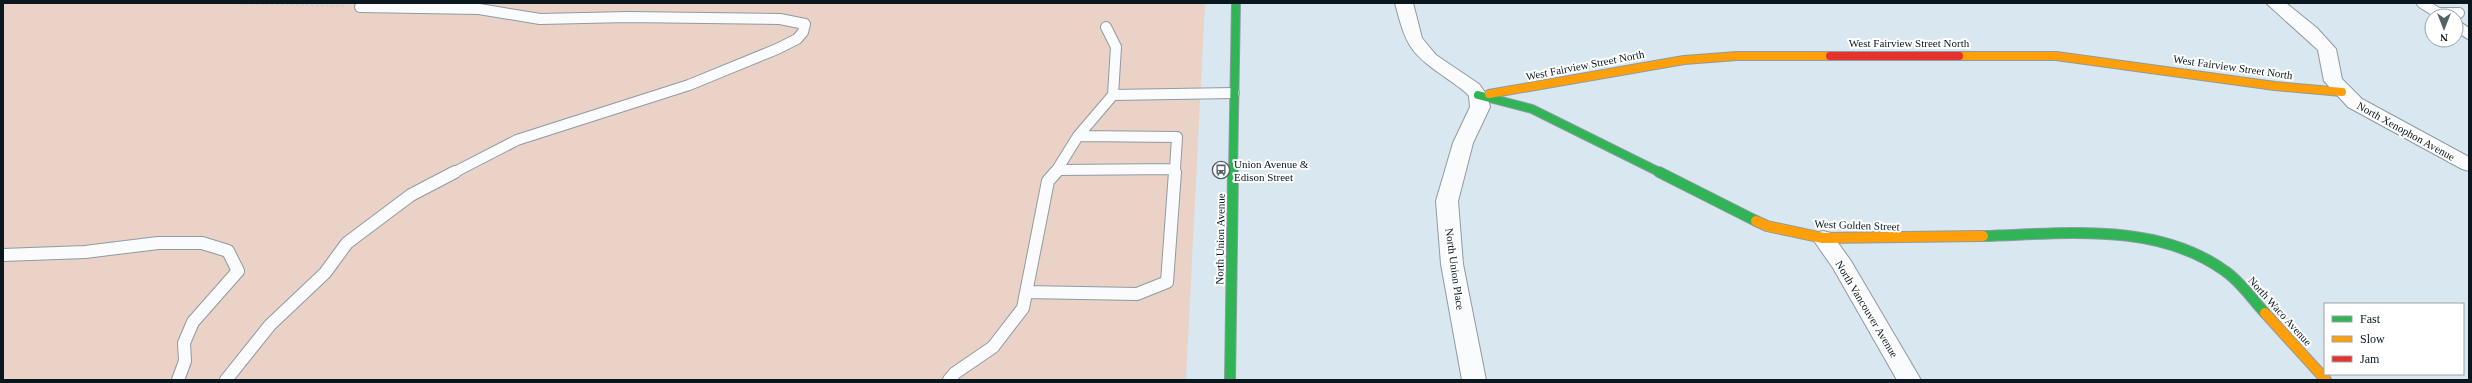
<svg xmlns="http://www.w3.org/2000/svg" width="2472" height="383" viewBox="0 0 2472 383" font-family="Georgia,serif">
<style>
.green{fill:#ebd2c7}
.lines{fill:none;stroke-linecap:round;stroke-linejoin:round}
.lane-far1-casing{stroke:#8e9ba2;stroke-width:12}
.lane-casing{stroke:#8e9ba2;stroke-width:14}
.street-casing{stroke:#8e9ba2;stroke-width:2}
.fast-far1-casing{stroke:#8e9ba2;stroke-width:10}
.fast-casing{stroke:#8e9ba2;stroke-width:12}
.slow-far1-casing{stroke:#8e9ba2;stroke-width:10}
.slow-casing{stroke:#8e9ba2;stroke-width:12}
.jam-casing{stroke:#8e9ba2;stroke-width:10}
.path{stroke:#caced1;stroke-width:2;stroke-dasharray:2.5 2.5;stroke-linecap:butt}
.lane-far1{stroke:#f9fbfd;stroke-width:10}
.lane{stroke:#f9fbfd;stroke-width:12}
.street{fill:#f9fbfd;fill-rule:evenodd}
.fast-far1{stroke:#30b455;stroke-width:8}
.fast{stroke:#30b455;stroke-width:10}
.slow-far1{stroke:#ff9f0a;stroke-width:8}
.slow{stroke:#ff9f0a;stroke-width:10}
.jam{stroke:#e5322d;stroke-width:8}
.labels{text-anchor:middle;stroke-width:4;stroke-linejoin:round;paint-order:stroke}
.street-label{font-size:11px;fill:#0a171e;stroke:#fff}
.poi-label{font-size:11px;fill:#0a171e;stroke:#fff;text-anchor:start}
</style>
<rect width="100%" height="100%" fill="#d8e7f0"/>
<path class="green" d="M3 3H1205L1186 380H3Z"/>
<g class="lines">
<defs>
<path id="lane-far1" d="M2422 3 2443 16
M360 7 479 9 540 19 628 17 780 19 805 24 803 32 797 39 777 49 689 85 517 140 453 173
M2438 13H2459
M2456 25 2469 34
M1106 27 1116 47 1113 95
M1058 170 1175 169 1177 137 1078 136
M1055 173 1078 136 1113 95 1234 93
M1175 173V169"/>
<path id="lane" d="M3 255 85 252 158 243H202L228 251 238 271 193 322 184 343 185 361 178 380
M1026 292 1137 294 1167 282 1175 172
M226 380 270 325 325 273 347 243 411 195 455 172
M949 380 955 373 993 347 1023 308 1048 181 1056 172"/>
<path id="street" d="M1395 3H1413L1422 38 1426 43 1436 55 1479 84 1487 95 1490 107 1473 143 1458 201 1463 264 1486 380H1462L1441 264 1436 201 1453 143 1470 107 1469 96C1462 88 1451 82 1442 75 1408 52 1405 41 1395 3Z
M2266 3H2286L2317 28 2336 49 2342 79 2362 99 2469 157V171L2462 169 2348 107 2324 81 2318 50Z
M1823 231 1831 233 1851 261 1921 380H1897L1833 268 1812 238 1815 233Z"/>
<path id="fast-far1" d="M1478 95 1532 109 1661 173
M1233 173 1236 3"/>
<path id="fast" d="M1659 172 1756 221
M1983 236C2063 234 2156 221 2225 271 2241 282 2252 299 2265 313
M1230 380 1233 172"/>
<path id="slow-far1" d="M1959 56H2056L2275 86 2342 92
M1489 94 1684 60 1737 56H1830"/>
<path id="slow" d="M1756 221 1767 226 1823 238 1983 236
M2265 313 2326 380"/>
<path id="jam" d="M1830 56H1959"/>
</defs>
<use href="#lane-far1" class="lane-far1-casing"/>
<use href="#lane" class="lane-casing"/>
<use href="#street" class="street-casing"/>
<use href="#fast-far1" class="fast-far1-casing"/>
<use href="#fast" class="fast-casing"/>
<use href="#slow-far1" class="slow-far1-casing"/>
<use href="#slow" class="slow-casing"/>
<use href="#jam" class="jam-casing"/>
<path class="path" d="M216 3 344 6"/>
<use href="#lane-far1" class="lane-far1"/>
<use href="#lane" class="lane"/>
<use href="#street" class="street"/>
<use href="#fast-far1" class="fast-far1"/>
<use href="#fast" class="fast"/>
<use href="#slow-far1" class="slow-far1"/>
<use href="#slow" class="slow"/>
<use href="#jam" class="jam"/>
</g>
<defs>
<symbol id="bus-ring" viewBox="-11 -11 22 22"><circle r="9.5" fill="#fff" stroke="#526068" stroke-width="1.5"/><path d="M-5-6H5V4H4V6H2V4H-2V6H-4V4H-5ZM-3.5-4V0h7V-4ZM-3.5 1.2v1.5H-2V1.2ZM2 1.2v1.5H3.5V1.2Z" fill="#526068"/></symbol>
</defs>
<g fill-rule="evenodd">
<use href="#bus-ring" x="1211" y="160" width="20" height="20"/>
</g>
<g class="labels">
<g class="street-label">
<text x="1909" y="47">West Fairview Street North</text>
<text transform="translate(1585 65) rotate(-11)" y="4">West Fairview Street North</text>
<text transform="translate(2233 67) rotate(8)" y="4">West Fairview Street North</text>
<text transform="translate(2406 131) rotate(29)" y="4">North Xenophon Avenue</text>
<text transform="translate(1857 225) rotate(2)" y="4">West Golden Street</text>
<text transform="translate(1220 239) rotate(-89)" y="4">North Union Avenue</text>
<text transform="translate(1455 269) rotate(82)" y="4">North Union Place</text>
<text transform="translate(1867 309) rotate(59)" y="4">North Vancouver Avenue</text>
<text transform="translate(2280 311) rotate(48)" y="4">North Waco Avenue</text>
</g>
<g class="poi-label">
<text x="1234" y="168">Union Avenue &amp;<tspan x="1234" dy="13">Edison Street</tspan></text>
</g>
</g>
<rect width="2472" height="383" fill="none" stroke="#0a171e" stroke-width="8"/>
<rect x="2324" y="303" width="140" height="72" fill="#ffffff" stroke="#9da2a5"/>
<rect x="2332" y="316" width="20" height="6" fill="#30b455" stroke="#9da2a5"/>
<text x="2360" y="323" font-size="12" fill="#0a171e">Fast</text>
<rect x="2332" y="336" width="20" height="6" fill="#ff9f0a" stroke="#9da2a5"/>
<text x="2360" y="343" font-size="12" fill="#0a171e">Slow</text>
<rect x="2332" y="356" width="20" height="6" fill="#e5322d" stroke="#9da2a5"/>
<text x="2360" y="363" font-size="12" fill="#0a171e">Jam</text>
<g transform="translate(2444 28) rotate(180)"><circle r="19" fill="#ffffff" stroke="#9da2a5"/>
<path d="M0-3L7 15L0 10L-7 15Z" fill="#526068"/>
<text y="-6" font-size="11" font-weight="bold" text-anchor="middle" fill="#0a171e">N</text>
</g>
</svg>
